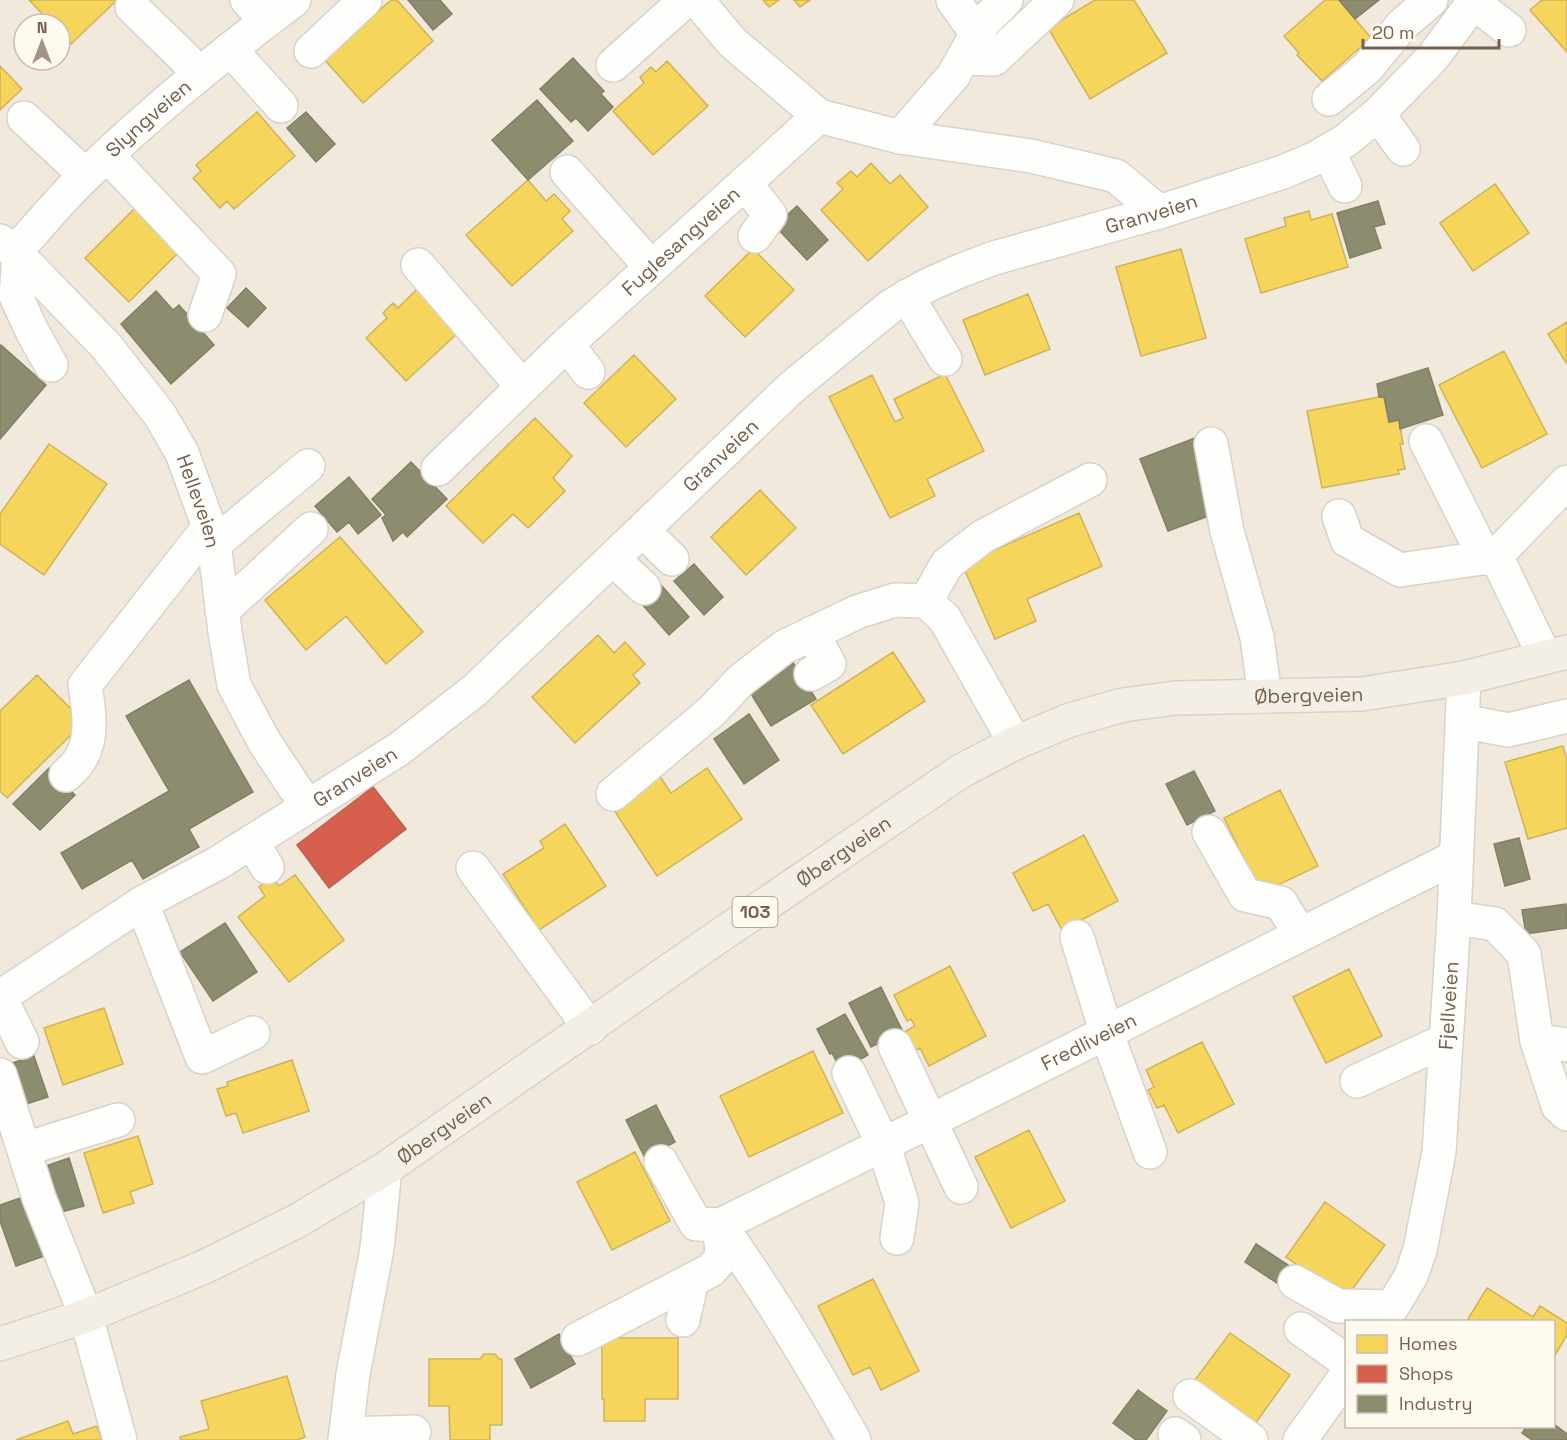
<svg xmlns="http://www.w3.org/2000/svg" width="1567" height="1440" viewBox="0 0 1567 1440" font-family="'Space Grotesk',sans-serif">
<style>
.residential{fill:#f1e9dc;fill-rule:evenodd}
.homes{fill:#f6d55c;stroke:#d0b258;stroke-width:1.5}
.shops{fill:#d6604d;stroke:#ba604d;stroke-width:1.5}
.industry{fill:#8c8c6e;stroke:#867f64;stroke-width:1.5}
.lines{fill:none;stroke-linecap:round;stroke-linejoin:round}
.minor-casing{stroke:#d8d2cc;stroke-width:36}
.major-casing{stroke:#d9d2cb;stroke-width:36}
.minor{stroke:#fefefc;stroke-width:33}
.major{stroke:#f3efe7;stroke-width:33}
.labels{text-anchor:middle;stroke-width:6;stroke-linejoin:round;paint-order:stroke}
.shield{fill:#fffaf0;stroke:#a08e7e;stroke-width:1.5}
.shield-label{font-size:18px;font-weight:bold;fill:#77604d}
.street-label{font-size:20px;fill:#77604d;stroke:#fffaf0}
</style>
<rect width="100%" height="100%" fill="#f8f5ee"/>
<path class="residential" d="M0 0H1567V1440H0ZM24 24H60V60H24ZM1346 1322H1554V1426H1346Z"/>
<path class="homes" d="M29 0H117L71 44 60 33V24H52Z
M391 0H397L433 41 363 103 324 59Z
M763 0H779L769 7Z
M794 0H810L800 7Z
M1095 0H1134L1167 53 1090 99 1048 28Z
M1325 0H1339L1371 38 1322 81 1297 55 1299 53 1284 36Z
M1542 0H1567V52L1530 10Z
M667 61 708 106 653 155 613 111 644 83 640 77 651 67 656 72Z
M0 66 22 89 0 110Z
M257 112 295 156 234 209 227 201 220 208 193 178 201 171 196 165Z
M871 163 890 184 900 175 928 207 868 261 821 210 843 189 837 183 851 171 857 177Z
M528 180 546 201 554 194 570 211 562 219 573 231 512 286 466 235Z
M1495 184 1529 233 1473 271 1440 223Z
M139 204 183 248 129 302 85 258Z
M1309 211 1311 220 1332 214 1348 267 1261 293 1245 239 1286 226 1284 218Z
M753 249 794 290 745 337 705 296Z
M1181 249 1206 338 1141 356 1116 267Z
M419 287 460 331 406 381 366 338 387 318 383 313 393 303 398 308Z
M1028 294 1050 349 985 375 963 320Z
M1567 322V364L1548 334Z
M1504 351 1547 434 1482 468 1439 385Z
M634 355 676 399 626 447 584 403Z
M945 374 984 451 927 479 935 496 890 518 829 397 872 375 895 422 903 418 894 399Z
M1379 397H1384L1389 422 1399 420 1403 444H1400L1405 469 1398 470 1399 474 1322 488 1307 411Z
M535 418 572 456 553 478 565 491 528 528 513 514 483 543 446 506Z
M49 444 107 484 44 575 0 544V514Z
M760 490 796 528 746 575 711 537Z
M1079 513 1102 566 1027 599 1036 621 995 639 962 564Z
M340 537 423 632 386 664 346 616 306 650 265 600Z
M598 635 614 653 625 642 645 664 633 675 640 683 575 743 532 697Z
M893 652 925 701 843 754 811 705Z
M37 675 84 722 7 798 0 791V711Z
M1563 746 1567 760V828L1528 839 1505 762Z
M707 768 742 819 657 876 612 807 659 775 671 793Z
M1280 790 1318 866 1261 893 1224 818Z
M565 824 606 886 539 930 503 874 544 848 540 841Z
M1084 835 1118 901 1062 930 1048 904 1033 911 1013 873Z
M295 875 344 940 289 982 238 917 265 896 259 887 272 877 279 886Z
M950 966 986 1036 929 1066 920 1048 914 1051 904 1032 915 1026 911 1019 907 1021 894 995Z
M1349 969 1382 1036 1326 1063 1293 997Z
M104 1008 123 1064 63 1085 44 1028Z
M1202 1042 1234 1104 1178 1133 1164 1105 1157 1108 1148 1090 1154 1087 1146 1070Z
M813 1051 843 1113 749 1157 720 1096Z
M292 1060 309 1111 243 1133 236 1113 226 1116 217 1089 228 1086 227 1082Z
M1029 1130 1065 1201 1011 1228 975 1157Z
M138 1136 153 1184 130 1192 134 1203 103 1213 84 1153Z
M635 1152 670 1221 612 1250 577 1182Z
M1325 1202 1385 1245 1345 1299 1286 1257Z
M873 1279 919 1371 881 1390 870 1367 853 1375 818 1306Z
M1487 1288 1533 1317 1540 1306 1567 1323V1335L1554 1357V1322H1466Z
M1230 1333 1290 1375 1255 1424 1195 1380Z
M602 1338H678V1399H645V1421H604V1399H602Z
M484 1354H495L499 1359H502V1425H490V1440H450L449 1406H429V1359H480Z
M287 1376 305 1437 297 1440H181L180 1437 209 1429 201 1401Z
M68 1421 73 1434 97 1426 102 1440H16Z"/>
<path class="shops" d="M373 787 406 829 329 888 297 845Z"/>
<path class="industry" d="M408 0H440L452 14 433 30Z
M1339 0H1379L1355 19Z
M573 58 604 91 601 94 613 107 588 131 576 118 571 122 540 89Z
M537 100 573 141 528 180 492 140Z
M306 112 335 144 316 162 287 128Z
M1378 201 1385 224 1374 227 1381 248 1350 258 1337 213Z
M797 206 828 240 807 260 775 226Z
M246 288 266 308 248 327 227 308Z
M156 291 173 310 179 305 214 345 171 384 121 324Z
M1 345 46 385 0 439V346Z
M1428 368 1443 415 1400 429 1399 420 1389 422 1384 397H1379L1377 384Z
M1195 438 1222 511 1168 531 1140 459Z
M411 462 447 499 407 537 403 532 393 541 382 518 386 515 372 499Z
M349 477 381 515 358 534 349 522 337 532 315 506Z
M694 564 723 597 704 615 674 581Z
M661 585 689 617 669 635 641 603Z
M792 661 816 699 771 726 748 689Z
M189 680 253 792 189 829 199 847 143 879 132 860 82 889 61 853 169 791 126 716Z
M749 714 779 760 744 784 714 739Z
M49 768 75 795 40 830 13 804Z
M1194 771 1215 811 1187 825 1166 784Z
M1519 838 1530 879 1505 886 1494 844Z
M1566 904 1567 928 1526 934 1522 910Z
M225 923 257 972 213 1001 180 952Z
M881 987 903 1032 871 1047 849 1003Z
M845 1014 868 1055 841 1070 832 1053 830 1054 817 1029Z
M34 1056 48 1097 23 1105 9 1064Z
M656 1105 675 1142 645 1158 626 1120Z
M69 1158 84 1206 57 1213 43 1167Z
M23 1197 44 1256 16 1266 0 1221V1205Z
M1256 1244 1291 1267 1280 1285 1245 1262Z
M559 1334 575 1364 531 1388 515 1359Z
M1138 1390 1167 1411 1146 1440H1136L1113 1423Z
M1554 1424 1567 1434V1440H1532L1522 1433 1527 1426H1554Z"/>
<g class="lines">
<defs>
<g id="minor">
<path d="M247 0 267 20"/>
<path d="M697 0 732 42 819 116 900 137 1031 156 1116 176 1159 212"/>
<path d="M953 0 977 34"/>
<path d="M1473 2 1509 30"/>
<path d="M132 7 200 73"/>
<path d="M230 49 281 106"/>
<path d="M311 51 365 0"/>
<path d="M963 58 994 59 1057 0"/>
<path d="M613 65 686 0"/>
<path d="M1329 99 1367 68 1402 25 1431 0"/>
<path d="M1378 114 1403 149"/>
<path d="M24 118 85 175"/>
<path d="M900 137 953 76 983 23 1006 0"/>
<path d="M1328 151 1345 186"/>
<path d="M107 155 219 274 205 315"/>
<path d="M567 172 651 267"/>
<path d="M745 183 770 215 755 236"/>
<path id="s1" d="M0 241 15 252 107 347 160 415 182 453 209 527 216 558 225 632 234 685 265 743 307 806"/>
<path id="s2" d="M15 252C39 226 61 198 87 174 152 111 222 54 294 0"/>
<path d="M19 255 16 296 32 331 51 365"/>
<path d="M418 265 522 386"/>
<path d="M907 296 945 359"/>
<path d="M567 344 588 372"/>
<path d="M1426 441 1485 558"/>
<path d="M1211 444 1227 531 1257 637 1265 696"/>
<path id="s3" d="M438 469 567 344 819 116"/>
<path d="M1339 516 1347 540 1400 570 1496 556 1545 657"/>
<path d="M643 531 672 559"/>
<path d="M213 545 308 466"/>
<path d="M1496 556 1567 482"/>
<path d="M613 559 644 588"/>
<path d="M926 601 947 564 982 537 1090 480"/>
<path d="M222 611 311 529"/>
<path d="M811 674 829 664 812 633"/>
<path d="M1462 721 1508 730 1567 716"/>
<path d="M66 775C70 771 76 766 79 761 94 740 89 709 85 685L209 527"/>
<path d="M613 794 712 711 741 680 784 647 857 612 895 600 926 601 945 619 1015 743"/>
<path d="M1209 832 1245 895 1281 903 1300 934"/>
<path d="M252 842 267 867"/>
<path d="M473 868 590 1028"/>
<path d="M142 903 202 1057 253 1033"/>
<path d="M1454 918 1495 924 1524 954 1537 1041 1567 1045"/>
<path d="M1077 937 1107 1034 1150 1152"/>
<path id="s4" d="M0 997 142 903 218 863 399 749 475 690 792 387 891 306 928 285 962 270 994 258 1159 212 1283 172 1316 158 1345 141 1378 114 1433 57 1475 0"/>
<path d="M0 997 22 1042"/>
<path d="M1537 1041 1558 1106 1567 1114"/>
<path d="M895 1046 961 1187"/>
<path d="M849 1073 884 1146 902 1203 897 1238"/>
<path d="M0 1075 39 1198 86 1316 120 1440"/>
<path d="M1357 1081 1446 1040"/>
<path d="M25 1149 118 1120"/>
<path id="s5" d="M661 1162 696 1224 720 1225C967 1105 1210 979 1456 857"/>
<path d="M720 1225C769 1294 813 1366 854 1440"/>
<path d="M1295 1282 1338 1306 1392 1307"/>
<path d="M683 1320 692 1280"/>
<path id="s6" d="M1383 1322 1411 1276 1420 1250 1439 1152 1454 918 1464 678"/>
<path d="M1301 1329 1346 1361"/>
<path d="M578 1339 711 1270 722 1257 720 1225"/>
<path d="M1190 1396 1251 1440"/>
<path d="M346 1434 414 1432"/>
<path d="M1175 1434 1184 1440"/>
<path d="M345 1440 353 1374 377 1249 385 1169"/>
<path d="M1300 1440 1346 1376"/>
</g>
<g id="major">
<path id="s7" d="M0 1344 86 1316 204 1267 295 1222 385 1169 712 941 961 771 1015 743 1070 720 1123 705 1175 698 1362 694 1464 678 1567 652"/>
</g>
</defs>
<use href="#minor" class="minor-casing"/>
<use href="#major" class="major-casing"/>
<use href="#minor" class="minor"/>
<use href="#major" class="major"/>
</g>
<g class="labels">
<rect class="shield" x="732.5" y="897" width="45" height="30" rx="4.5"/>
<g class="shield-label">
<text x="755" y="918">103</text>
</g>
<g class="street-label">
<text dy="7" stroke="none"><textPath href="#s2" startOffset="189">Slyngveien</textPath></text>
<text dy="7" stroke="none"><textPath href="#s4" startOffset="1410">Granveien</textPath></text>
<text dy="7" stroke="none"><textPath href="#s3" startOffset="333">Fuglesangveien</textPath></text>
<text dy="7" stroke="none"><textPath href="#s4" startOffset="906">Granveien</textPath></text>
<text dy="7" stroke="none"><textPath href="#s1" startOffset="332">Helleveien</textPath></text>
<text dy="7" stroke="none"><textPath href="#s7" startOffset="1486">Øbergveien</textPath></text>
<text dy="7" stroke="none"><textPath href="#s4" startOffset="418">Granveien</textPath></text>
<text dy="7" stroke="none"><textPath href="#s7" startOffset="982">Øbergveien</textPath></text>
<text dy="7" stroke="none"><textPath href="#s6" startOffset="328">Fjellveien</textPath></text>
<text dy="7" stroke="none"><textPath href="#s5" startOffset="507">Fredliveien</textPath></text>
<text dy="7" stroke="none"><textPath href="#s7" startOffset="496">Øbergveien</textPath></text>
</g>
</g>
<rect x="1345" y="1320" width="210" height="108" fill="#fffaf0" stroke="#c9bcaf" stroke-width="1.5"/>
<rect x="1357" y="1335" width="30" height="18" fill="#f6d55c" stroke="#c9bcaf" stroke-width="1.5"/>
<text x="1399" y="1350" font-size="18" fill="#77604d">Homes</text>
<rect x="1357" y="1365" width="30" height="18" fill="#d6604d" stroke="#c9bcaf" stroke-width="1.5"/>
<text x="1399" y="1380" font-size="18" fill="#77604d">Shops</text>
<rect x="1357" y="1395" width="30" height="18" fill="#8c8c6e" stroke="#c9bcaf" stroke-width="1.5"/>
<text x="1399" y="1410" font-size="18" fill="#77604d">Industry</text>
<g transform="translate(42 42)"><circle r="28" fill="#fffaf0" stroke="#c9bcaf" stroke-width="1.5"/>
<path d="M0-4.5L10 22L0 15L-10 22Z" fill="#a49485"/>
<text y="-9" font-size="16" font-weight="bold" text-anchor="middle" fill="#77604d">N</text>
</g>
<path d="M1363 39v9h136v-9" fill="none" stroke="#77604d" stroke-width="3"/>
<text x="1372" y="39" font-size="18" fill="#77604d" stroke="#fffaf0" stroke-width="4.5" paint-order="stroke">20 m</text>
</svg>
